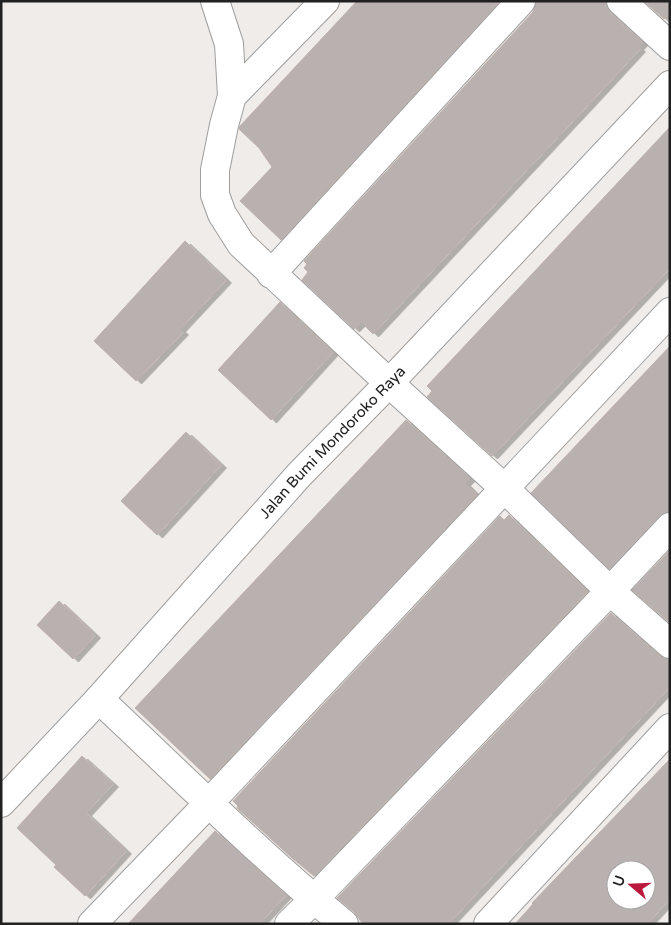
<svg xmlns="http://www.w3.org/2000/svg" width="671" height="925" viewBox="0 0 671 925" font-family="'Varela Round',sans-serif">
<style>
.building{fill:#b9b1af;stroke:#c0b1ad;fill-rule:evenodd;filter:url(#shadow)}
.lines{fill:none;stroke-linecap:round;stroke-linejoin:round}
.minor-casing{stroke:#9e9e9e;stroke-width:30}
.tertiary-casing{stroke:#9e9e9e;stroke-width:30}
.minor{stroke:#fff;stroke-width:28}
.tertiary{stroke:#fff;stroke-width:28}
.labels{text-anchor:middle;stroke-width:5;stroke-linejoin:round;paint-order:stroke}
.street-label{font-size:15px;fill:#212121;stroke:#fff}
</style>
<defs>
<filter id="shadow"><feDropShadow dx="5.5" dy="3" stdDeviation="0" flood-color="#0004"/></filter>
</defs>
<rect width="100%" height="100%" fill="#f0ece9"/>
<path class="building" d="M357 1H500L281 240 240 201 272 167 259 148 239 129 240 126Z
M536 1H606V6L610 13 643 42 638 47 640 49 588 105 373 334 361 322 354 329 302 280 308 272 304 268 307 264 304 261 533 12Z
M644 1H670V13L664 19Z
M670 127V268L492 456 427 397 432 391 427 386Z
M185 241 226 280 180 329 183 332 136 381 94 341Z
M280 302 333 352 271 420 218 370Z
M670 346V512H665L659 516 609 569 531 493Z
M406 420 470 478 465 483 477 495 210 779 135 708Z
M186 432 221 465 157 535 121 501Z
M509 515 588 591 314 876 292 858 237 808 238 806 233 801 500 516 504 520Z
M670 550V623L632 590Z
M59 601 95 635 73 659 37 625Z
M611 613 660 656 670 659V687L448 924H363L354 912 337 898Z
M82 756 113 784 86 813 126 851 85 896 54 867 56 865 17 828Z
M670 759V899L647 924H515L533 904 532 903ZM616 870H646V900H616Z
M215 831 286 895 259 924H128Z"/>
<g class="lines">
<defs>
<path id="minor" d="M215 1 229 44 232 96 224 125 215 170V195L222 214 241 244 389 383 504 488 610 591 670 644
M621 1 670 46
M232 96 325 1
M271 274 521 1
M99 699C180 775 259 854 344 924
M92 924 209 803 670 312
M289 924 314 899 610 591 670 527
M488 924 670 728"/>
<g id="tertiary">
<path id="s1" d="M1 803 99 699 299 475 389 383 670 85"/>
</g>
</defs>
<use href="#minor" class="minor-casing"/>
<use href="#tertiary" class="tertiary-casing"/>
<use href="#minor" class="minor"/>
<use href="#tertiary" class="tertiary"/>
</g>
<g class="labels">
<g class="street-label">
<text dy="5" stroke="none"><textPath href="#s1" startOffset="490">Jalan Bumi Mondoroko Raya</textPath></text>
</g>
</g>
<rect width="671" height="925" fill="none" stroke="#212121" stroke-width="5"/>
<g transform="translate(631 885) rotate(289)"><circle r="24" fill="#ffffff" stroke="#a6a6a6"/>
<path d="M0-4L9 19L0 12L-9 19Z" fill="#ba183c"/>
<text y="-8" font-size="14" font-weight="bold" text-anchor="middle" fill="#212121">U</text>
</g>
</svg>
